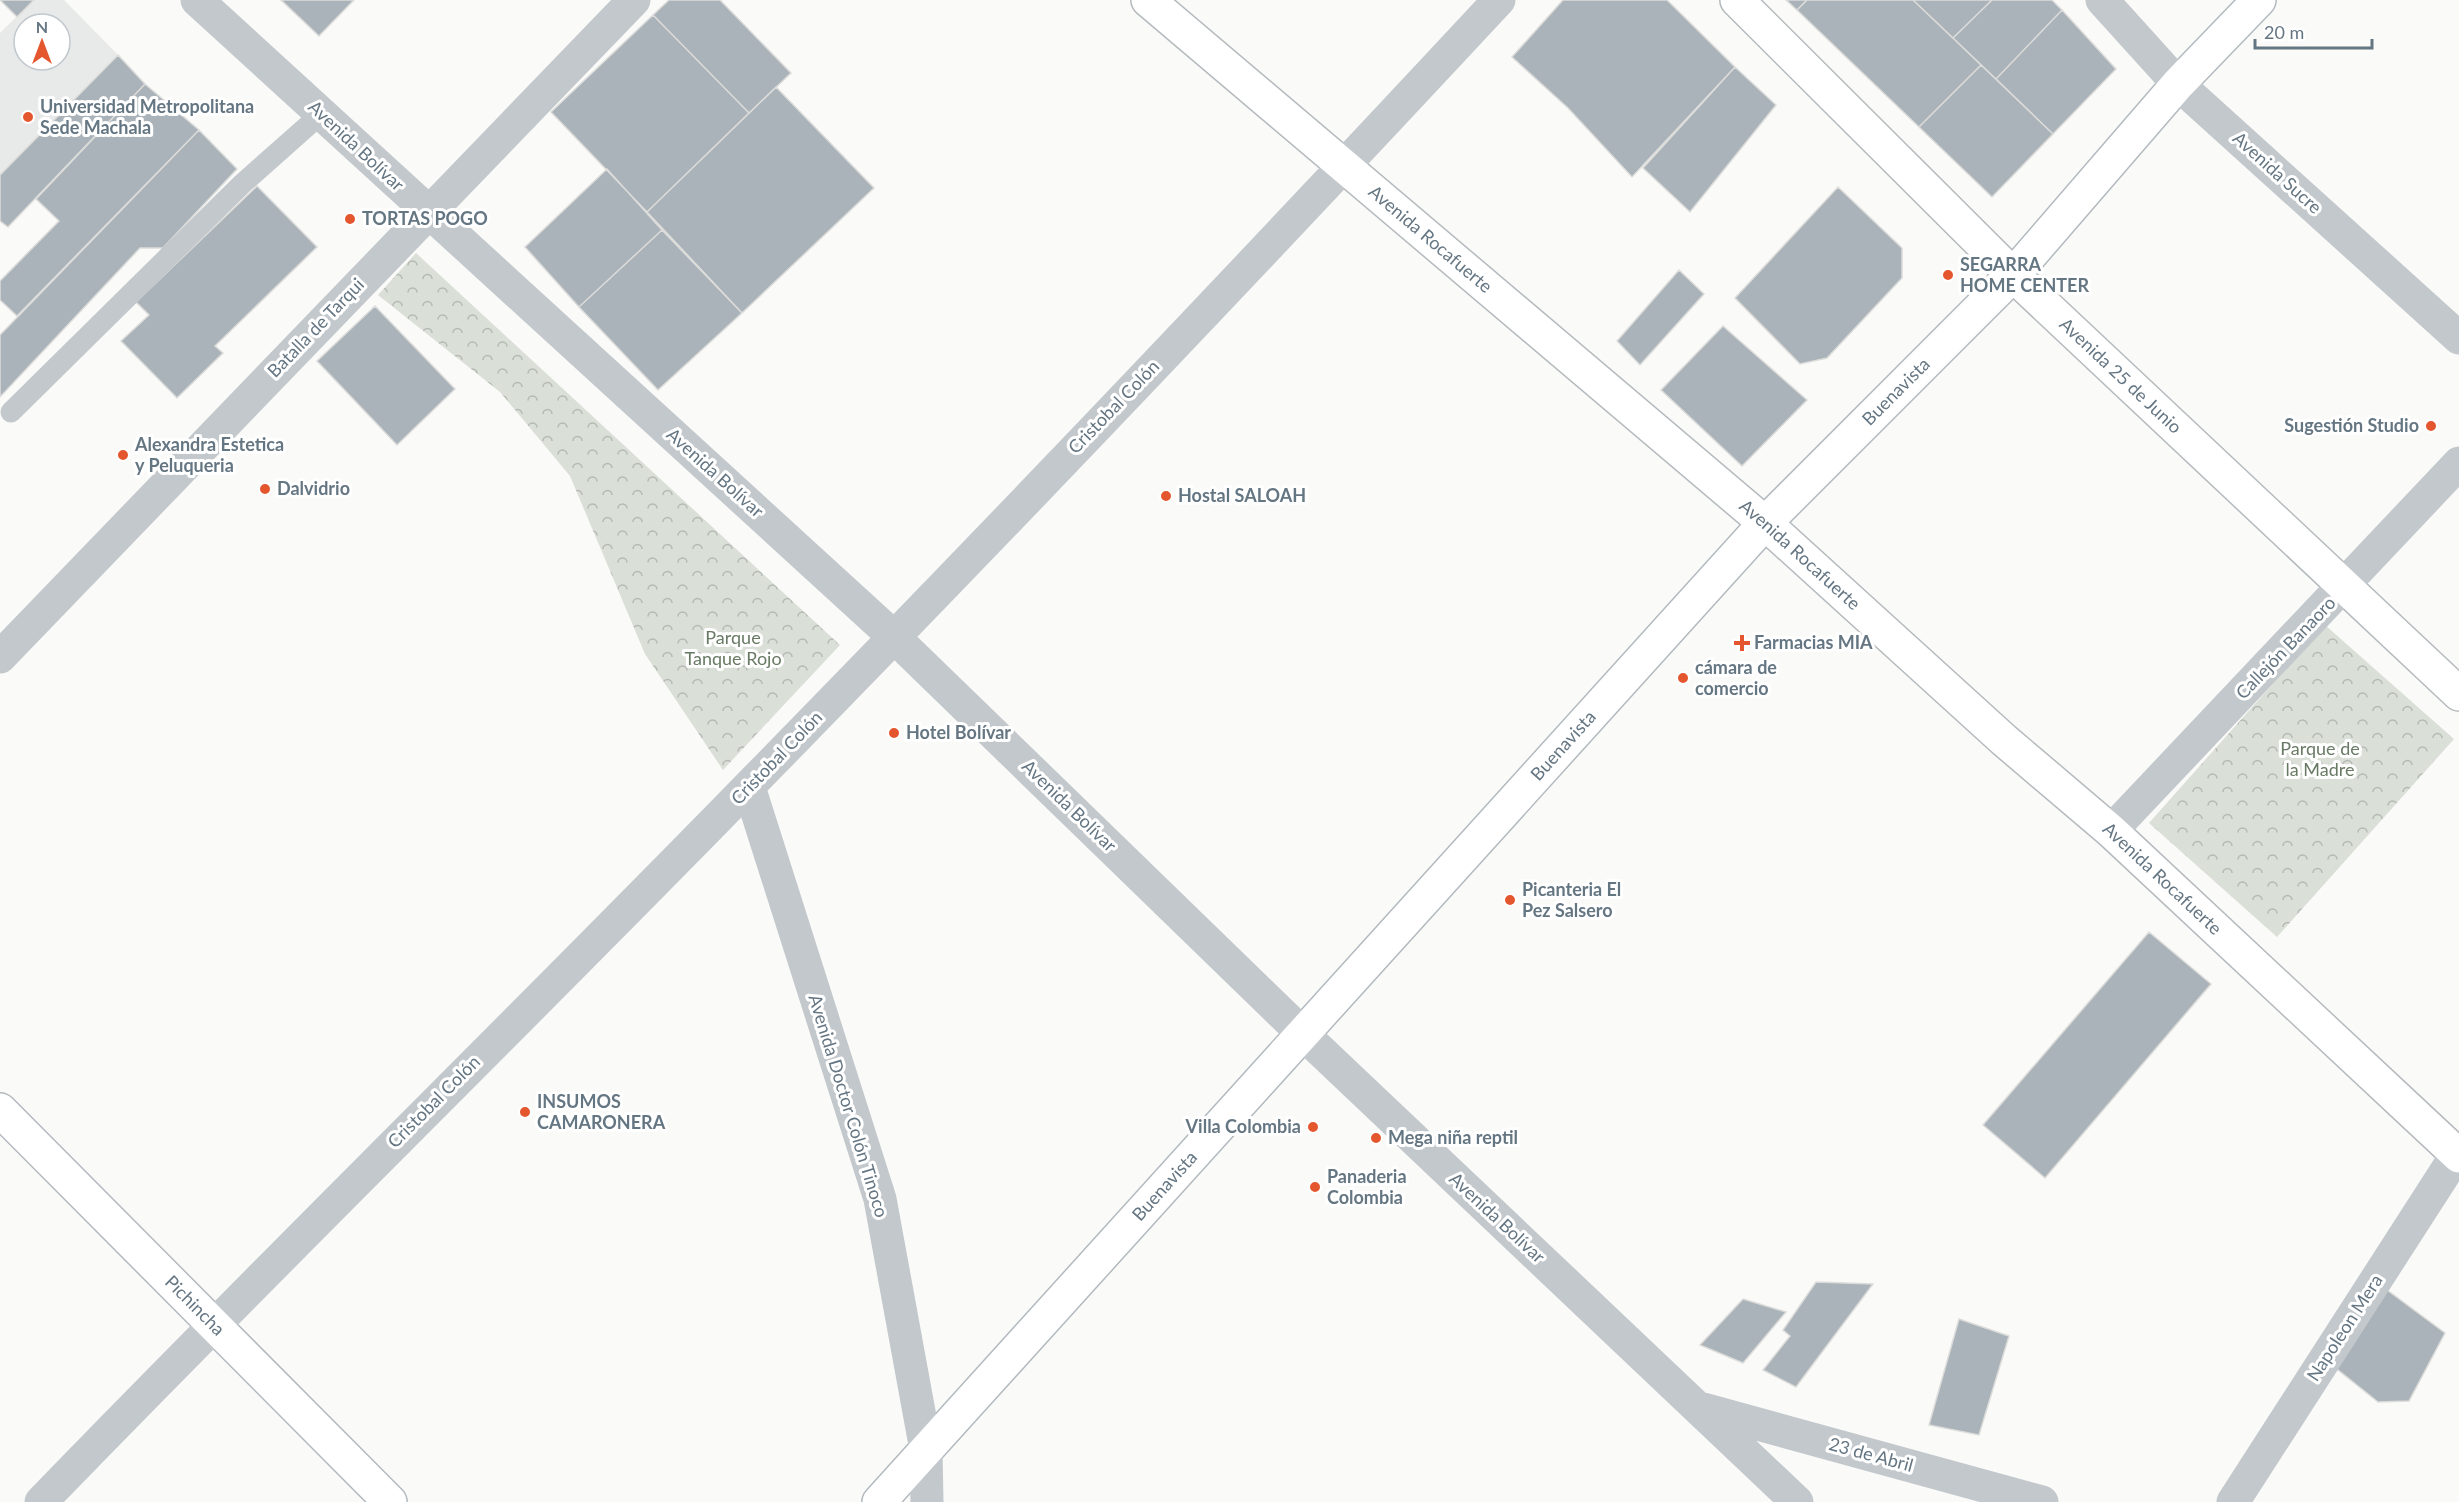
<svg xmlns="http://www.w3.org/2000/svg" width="2459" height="1502" viewBox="0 0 2459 1502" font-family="Lato,sans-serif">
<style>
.built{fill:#e8e9e9;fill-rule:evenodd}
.forest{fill:url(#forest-crowns)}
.building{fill:#aab3b9;stroke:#dcdcda;stroke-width:1.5}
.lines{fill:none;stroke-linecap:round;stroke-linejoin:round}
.secondary-casing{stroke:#b3babf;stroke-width:36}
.primary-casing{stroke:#b5babe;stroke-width:36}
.lane{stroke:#c3c8cc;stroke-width:21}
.street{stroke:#c3c8cc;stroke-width:33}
.secondary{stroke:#fff;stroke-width:33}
.primary{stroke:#fff;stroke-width:33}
.poi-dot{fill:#e4572e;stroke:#fff;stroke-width:2}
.labels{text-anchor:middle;stroke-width:6;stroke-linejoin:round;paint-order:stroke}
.poi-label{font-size:18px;font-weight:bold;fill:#657683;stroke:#fff;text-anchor:start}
.street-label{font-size:18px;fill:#657683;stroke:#fff}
.park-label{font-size:18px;fill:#687a64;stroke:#fff}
</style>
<defs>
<pattern id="forest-crowns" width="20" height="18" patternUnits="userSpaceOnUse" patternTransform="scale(1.5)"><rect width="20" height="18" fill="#dadfd7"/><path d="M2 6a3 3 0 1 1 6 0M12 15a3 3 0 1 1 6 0" fill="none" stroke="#b4b9b4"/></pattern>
</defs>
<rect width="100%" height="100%" fill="#fafaf8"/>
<path class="built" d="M34 0H64L118 55 0 175V33ZM24 24H60V60H24Z"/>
<path class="forest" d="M416 253 840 645 723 770 645 654 570 476 500 392 378 295Z
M2325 625 2454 739 2277 937 2149 823Z"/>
<path class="building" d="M0 0H34L17 17Z
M281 0H354L319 36Z
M669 0H720L791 73 749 113 653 15Z
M1563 0H1667L1735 67 1632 177 1568 108 1512 57Z
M1786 0H1807L1797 10Z
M1807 0H1913L1981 65 1919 127 1797 10Z
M1913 0H1992L1953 38Z
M1992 0H2052L2062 10 1996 79 1953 38Z
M2062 10 2116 69 2053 134 1996 79Z
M653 15 749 113 647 212 551 112Z
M118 55 145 84 8 227 0 221V175Z
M1981 65 2053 134 1992 197 1919 127Z
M1735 67 1776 105 1690 212 1643 168Z
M145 84 199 130 17 316 0 300V281L59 221 36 199Z
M776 87 874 188 742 313 647 212Z
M199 130 237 169 163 248H140L0 397V335Z
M607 169 662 230 579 307 525 247Z
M257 186 317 247 215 346 223 353 177 398 121 341 149 315 136 302Z
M1838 187 1902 248V278L1827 358 1800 364 1735 298Z
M662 230 742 313 658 390 579 307Z
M1679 270 1704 294 1640 365 1617 341Z
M375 306 455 389 397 445 317 361Z
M1723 326 1807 400 1742 466 1661 390Z
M2149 932 2211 984 2045 1178 1983 1125Z
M1816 1282 1873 1284 1796 1387 1763 1370 1790 1336 1783 1330Z
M2383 1287 2445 1333 2409 1401 2378 1402 2332 1365Z
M1743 1299 1786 1312 1743 1363 1700 1345Z
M1959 1319 2009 1336 1979 1435 1929 1425Z"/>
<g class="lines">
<defs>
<g id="secondary">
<path id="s1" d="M0 1110 390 1502"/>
<path id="s2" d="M879 1502 1765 523 2013 275 2178 84 2259 0"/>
</g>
<g id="primary">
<path id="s3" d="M1148 0 1765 523 2004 740 2111 831 2459 1156"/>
<path id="s4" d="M1737 0 2013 275 2459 694"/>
</g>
</defs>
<use href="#secondary" class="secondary-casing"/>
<use href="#primary" class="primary-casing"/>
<path class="lane" d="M11 412 242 184 321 114"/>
<path class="street" d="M197 0 894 637 1303 1034 1797 1502
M2102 0 2178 84 2459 338
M0 657 634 0
M749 787 880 1199 926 1450 927 1502
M2111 831 2459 463
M1703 1409 2042 1502
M41 1502C275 1260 516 1025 751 784 1004 526 1253 264 1499 0
M2233 1502 2459 1151"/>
<use href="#secondary" class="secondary"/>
<use href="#primary" class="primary"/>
</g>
<g class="poi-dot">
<circle cx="28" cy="117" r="6"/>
<circle cx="350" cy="219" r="6"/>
<circle cx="1948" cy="275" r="6"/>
<circle cx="2431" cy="426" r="6"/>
<circle cx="123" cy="455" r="6"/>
<circle cx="265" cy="489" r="6"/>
<circle cx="1166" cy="496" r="6"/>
<path d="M1739 634h6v6h6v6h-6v6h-6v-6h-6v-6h6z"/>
<circle cx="1683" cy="678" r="6"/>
<circle cx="894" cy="733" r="6"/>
<circle cx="1510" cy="900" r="6"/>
<circle cx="525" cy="1112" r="6"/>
<circle cx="1313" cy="1127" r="6"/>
<circle cx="1376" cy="1138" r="6"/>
<circle cx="1315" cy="1187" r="6"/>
</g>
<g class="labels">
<g class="poi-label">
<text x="40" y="113">Universidad Metropolitana<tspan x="40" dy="21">Sede Machala</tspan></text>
<text x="362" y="225">TORTAS POGO</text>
<text x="1960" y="271">SEGARRA<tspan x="1960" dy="21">HOME CENTER</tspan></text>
<text x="2419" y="432" text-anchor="end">Sugestión Studio</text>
<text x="135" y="451">Alexandra Estetica<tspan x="135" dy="21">y Peluqueria</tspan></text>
<text x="277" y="495">Dalvidrio</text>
<text x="1178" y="502">Hostal SALOAH</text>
<text x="1754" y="649">Farmacias MIA</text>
<text x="1695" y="674">cámara de<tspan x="1695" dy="21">comercio</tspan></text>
<text x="906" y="739">Hotel Bolívar</text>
<text x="1522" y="896">Picanteria El<tspan x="1522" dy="21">Pez Salsero</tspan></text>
<text x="537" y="1108">INSUMOS<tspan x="537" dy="21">CAMARONERA</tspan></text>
<text x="1301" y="1133" text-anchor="end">Villa Colombia</text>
<text x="1388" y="1144">Mega niña reptil</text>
<text x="1327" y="1183">Panaderia<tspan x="1327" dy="21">Colombia</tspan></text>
</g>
<g class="street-label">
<text transform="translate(356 146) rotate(43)" y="6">Avenida Bolívar</text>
<text transform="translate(2277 173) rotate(42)" y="6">Avenida Sucre</text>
<text dy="6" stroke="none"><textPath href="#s3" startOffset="370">Avenida Rocafuerte</textPath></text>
<text transform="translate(316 328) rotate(-46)" y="6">Batalla de Tarqui</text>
<text dy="6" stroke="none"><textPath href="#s4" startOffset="537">Avenida 25 de Junio</textPath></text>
<text dy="6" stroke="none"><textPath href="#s2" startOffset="1506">Buenavista</textPath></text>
<text transform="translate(1114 407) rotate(-46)" y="6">Cristobal Colón</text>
<text transform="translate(715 473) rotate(42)" y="6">Avenida Bolívar</text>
<text dy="6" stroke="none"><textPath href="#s3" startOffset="856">Avenida Rocafuerte</textPath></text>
<text transform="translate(2286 648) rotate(-46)" y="6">Callejón Banaoro</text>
<text dy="6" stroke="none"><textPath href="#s2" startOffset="1020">Buenavista</textPath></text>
<text transform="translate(777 758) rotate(-46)" y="6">Cristobal Colón</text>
<text transform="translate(1069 806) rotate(44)" y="6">Avenida Bolívar</text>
<text dy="6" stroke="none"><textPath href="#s3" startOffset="1342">Avenida Rocafuerte</textPath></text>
<text transform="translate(434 1102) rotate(-45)" y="6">Cristobal Colón</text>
<text transform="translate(848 1106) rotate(73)" y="6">Avenida Doctor Colón Tinoco</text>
<text dy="6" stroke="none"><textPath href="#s2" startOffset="426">Buenavista</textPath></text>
<text transform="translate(1497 1218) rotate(43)" y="6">Avenida Bolívar</text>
<text dy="6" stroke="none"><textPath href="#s1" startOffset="276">Pichincha</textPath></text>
<text transform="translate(2345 1328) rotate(-57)" y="6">Napoleon Mera</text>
<text transform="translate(1871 1455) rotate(15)" y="6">23 de Abril</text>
</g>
<g class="park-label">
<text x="733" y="644">Parque<tspan x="733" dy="21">Tanque Rojo</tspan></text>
<text x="2320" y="755">Parque de<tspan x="2320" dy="21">la Madre</tspan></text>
</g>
</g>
<g transform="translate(42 42)"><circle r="28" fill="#ffffff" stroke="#c1c8cd" stroke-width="1.5"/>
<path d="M0-4.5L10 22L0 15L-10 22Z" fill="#e4572e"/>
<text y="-9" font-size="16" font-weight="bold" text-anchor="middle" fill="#657683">N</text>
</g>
<path d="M2255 39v9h117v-9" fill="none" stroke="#657683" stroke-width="3"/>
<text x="2264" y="39" font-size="18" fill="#657683" stroke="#ffffff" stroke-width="4.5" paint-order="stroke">20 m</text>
</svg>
